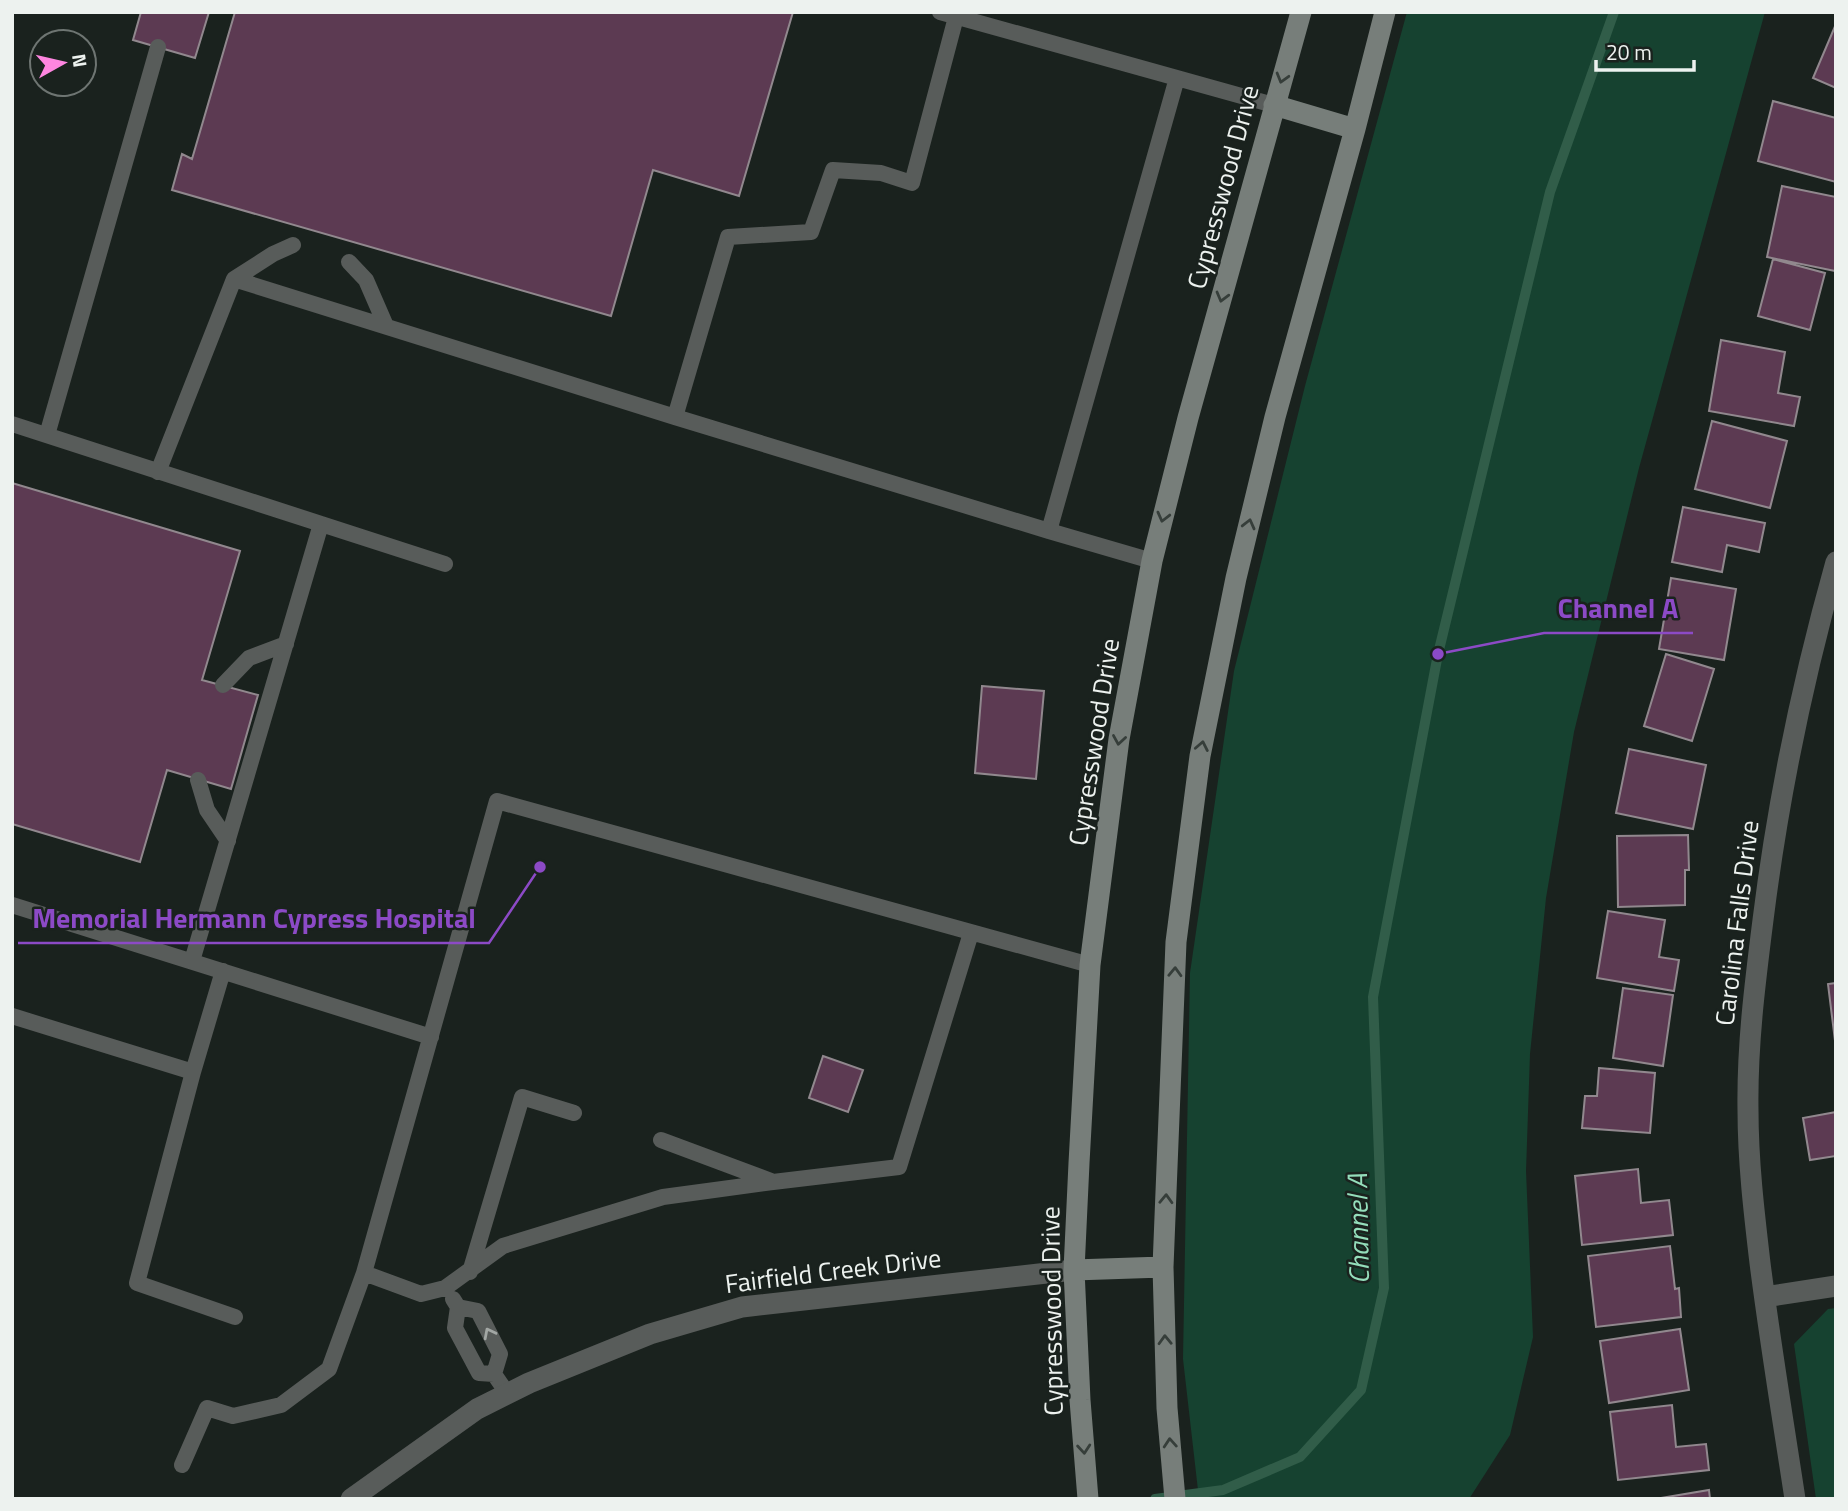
<svg xmlns="http://www.w3.org/2000/svg" width="1848" height="1511" viewBox="0 0 1848 1511" font-family="'Titillium Web',sans-serif">
<style>
.green{fill:#164230}
.lines{fill:none;stroke-linecap:round;stroke-linejoin:round}
.stream{stroke:#315d49;stroke-width:10}
.building{fill:#5c3a52;stroke:#91888e;stroke-width:2}
.lane{stroke:#585c5a;stroke-width:16}
.street{stroke:#585c5a;stroke-width:21}
.secondary{stroke:#777e7a;stroke-width:21}
.oneway{stroke:#363e3a}
.oneway2{stroke:#a2a7a4}
.labels{text-anchor:middle;stroke-width:5;stroke-linejoin:round;paint-order:stroke}
.street-label{font-size:26px;fill:#edf2ef;stroke:#1a221e}
.water-label{font-size:28px;font-style:italic;fill:#94debb;stroke:#1a221e}
.leader{fill:none;stroke:#8c4ac6;stroke-width:2.5}
.callout-dot{fill:#8c4ac6;stroke:#1a221e;stroke-width:2.5}
.callout-label{font-size:28px;text-anchor:middle;font-weight:bold;fill:#8c4ac6;stroke:#1a221e;stroke-width:5;stroke-linejoin:round;paint-order:stroke}
</style>
<rect width="100%" height="100%" fill="#1a221e"/>
<path class="green" d="M1407 12H1765L1639 468 1574 732 1546 898 1530 1054 1526 1171 1533 1337 1510 1435 1469 1499H1199L1183 1359 1190 973 1234 671 1305 386Z
M1836 1308V1499H1816L1794 1344 1828 1309Z"/>
<g class="lines">
<path class="stream" d="M1155 1499 1223 1490 1300 1457 1361 1390 1384 1288 1373 997 1438 654 1550 192 1614 12"/>
</g>
<path class="building" d="M141 12H209L195 58 133 40Z
M235 12H793L739 196 653 170 611 316 172 190 182 154 192 159Z
M1836 24V88L1813 78Z
M1773 101 1836 118V182L1758 161Z
M1782 186 1836 197 1835 271 1767 257Z
M1773 259 1825 273 1810 330 1758 316Z
M1721 340 1785 352 1778 393 1800 397 1794 426 1709 411Z
M1712 421 1787 441 1770 508 1695 489Z
M12 483 240 551 202 680 258 695 231 789 167 770 140 862 12 824Z
M1683 507 1765 523 1759 552 1727 545 1722 572 1672 562Z
M1671 578 1736 589 1724 660 1659 649Z
M1666 654 1714 669 1692 741 1644 726Z
M982 686 1044 691 1036 779 975 773Z
M1629 749 1706 765 1693 829 1616 813Z
M1688 835 1689 870H1685V905L1618 907 1617 836Z
M1608 911 1665 920 1659 957 1679 960 1674 991 1597 978Z
M1836 983V1049L1828 984Z
M1623 988 1673 995 1663 1066 1613 1058Z
M823 1056 863 1070 848 1112 809 1098Z
M1599 1068 1655 1073 1650 1133 1582 1128 1585 1096H1597Z
M1836 1112V1156L1810 1160 1803 1118Z
M1638 1169 1641 1203 1669 1200 1673 1235 1582 1245 1575 1176Z
M1670 1246 1675 1289 1679 1288 1681 1317 1596 1327 1588 1256Z
M1680 1329 1689 1390 1609 1403 1600 1341Z
M1672 1405 1676 1447 1706 1444 1709 1470 1618 1480 1610 1412Z
M1709 1490 1710 1499H1655Z"/>
<g class="lines">
<path class="lane" d="M940 12 1274 105
M349 262 366 280 386 326
M234 279 273 254 293 245
M675 417 728 237 811 232 833 170 881 173 912 183 956 17
M12 424 445 564
M47 435 158 47
M158 472 234 279 675 417 1049 531
M1152 561 1049 531 1177 78
M223 685 249 658 286 644
M198 780 207 810 228 841
M12 905 431 1037
M971 933 899 1167 773 1182 663 1197 503 1246 445 1288 421 1294 364 1273 497 801 1090 965
M192 961 321 524
M223 971 193 1072 137 1283 235 1317
M12 1016 193 1072
M661 1140 771 1181
M470 1272 522 1097 574 1113
M453 1299 458 1307 455 1328 479 1373 494 1374
M458 1307 478 1311 500 1354 494 1374 507 1393
M182 1465 207 1408 233 1416 281 1405 329 1369 364 1273"/>
<path class="street" d="M1765 1297 1836 1286
M351 1499 477 1409 529 1383 650 1334 742 1307 1074 1270
M1795 1499C1783 1420 1770 1342 1760 1263 1754 1212 1748 1161 1748 1110 1747 1046 1755 983 1763 920 1778 799 1803 679 1836 562"/>
<path class="secondary" d="M1274 105 1355 129
M1074 1270 1163 1267
M1088 1499 1080 1400 1074 1270 1079 1163 1090 965 1119 739 1152 561 1188 418 1301 12
M1175 1499 1167 1408 1163 1267 1176 942 1200 756 1236 578 1275 417 1355 129 1385 12"/>
</g>
<defs><path id="oneway-chevron" d="M-2-3.5L2.5 0L-2 3.5" fill="none" stroke-width="1.6" stroke-linecap="round" stroke-linejoin="round" transform="scale(1.75)"/></defs>
<g class="oneway">
<use href="#oneway-chevron" transform="translate(1282 78) rotate(106)"/>
<use href="#oneway-chevron" transform="translate(1222 297) rotate(105)"/>
<use href="#oneway-chevron" transform="translate(1163 517) rotate(104)"/>
<use href="#oneway-chevron" transform="translate(1249 524) rotate(-76)"/>
<use href="#oneway-chevron" transform="translate(1119 740) rotate(99)"/>
<use href="#oneway-chevron" transform="translate(1202 746) rotate(-79)"/>
<use href="#oneway-chevron" transform="translate(1175 972) rotate(-88)"/>
<use href="#oneway-chevron" transform="translate(1166 1199) rotate(-88)"/>
<use href="#oneway-chevron" transform="translate(1165 1340) rotate(-92)"/>
<use href="#oneway-chevron" transform="translate(1170 1443) rotate(-94)"/>
<use href="#oneway-chevron" transform="translate(1084 1449) rotate(85)"/>
</g>
<use class="oneway2" href="#oneway-chevron" transform="translate(489 1333) rotate(-117)"/>
<g class="labels">
<g class="street-label">
<text transform="translate(1223 187) rotate(-75)" y="9">Cypresswood Drive</text>
<text transform="translate(1094 742) rotate(-81)" y="9">Cypresswood Drive</text>
<text transform="translate(1737 923) rotate(-83)" y="9">Carolina Falls Drive</text>
<text transform="translate(833 1271) rotate(-7)" y="9">Fairfield Creek Drive</text>
<text transform="translate(1052 1311) rotate(-91)" y="9">Cypresswood Drive</text>
</g>
<g class="water-label">
<text transform="translate(1358 1229) rotate(-91)" y="10">Channel A</text>
</g>
</g>
<path class="leader" d="M1438 654L1544 633H1693M540 867L489 943H18"/>
<g class="callout-dot">
<circle cx="1438" cy="654" r="7"/>
<circle cx="540" cy="867" r="7"/>
</g>
<g class="callout-label">
<text x="1618" y="618">Channel A</text>
<text x="254" y="928">Memorial Hermann Cypress Hospital</text>
</g>
<rect width="1848" height="1511" fill="none" stroke="#edf2ef" stroke-width="28"/>
<g transform="translate(63 63) rotate(82)"><circle r="33" fill="#1a221e" stroke="#6e7572" stroke-width="2"/>
<path d="M0-5L12 26L0 18L-12 26Z" fill="#fe86e0"/>
<text y="-10" font-size="19" font-weight="bold" text-anchor="middle" fill="#edf2ef">N</text>
</g>
<path d="M1596 60v10h98v-10" fill="none" stroke="#edf2ef" stroke-width="3.5"/>
<text x="1606" y="60" font-size="21" fill="#edf2ef" stroke="#1a221e" stroke-width="5" paint-order="stroke">20 m</text>
</svg>
